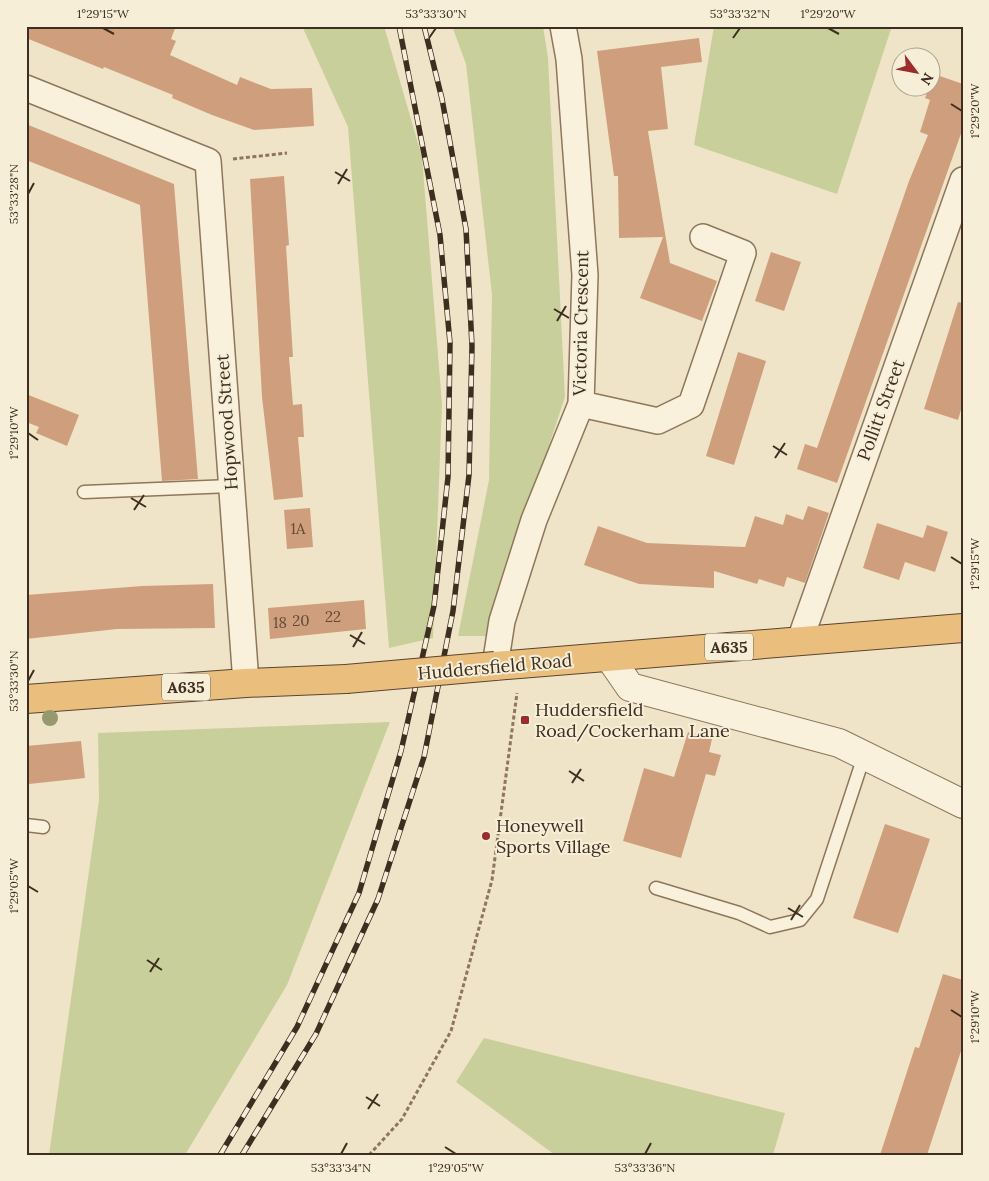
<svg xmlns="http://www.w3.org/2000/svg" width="989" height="1181" viewBox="0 0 989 1181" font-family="Lora,serif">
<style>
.green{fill:#c9cf9b}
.building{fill:#cf9f7d}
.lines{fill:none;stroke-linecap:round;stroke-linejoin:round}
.service-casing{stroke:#8d765c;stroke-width:15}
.minor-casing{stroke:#8d765c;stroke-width:28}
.tertiary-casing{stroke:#8d765c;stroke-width:30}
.trunk-casing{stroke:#5b4430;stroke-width:30}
.path{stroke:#8d765c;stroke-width:3;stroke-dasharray:4 2.5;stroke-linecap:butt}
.service{stroke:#faf1dc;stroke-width:12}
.minor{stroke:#faf1dc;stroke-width:25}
.tertiary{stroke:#faf1dc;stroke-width:28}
.trunk{stroke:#eabe7c;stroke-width:28}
.rail-casing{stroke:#3d2e20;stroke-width:5.5}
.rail{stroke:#f7eed8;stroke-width:4;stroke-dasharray:11;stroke-linecap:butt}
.trunk-bridge-casing{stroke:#5b4430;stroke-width:30;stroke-linecap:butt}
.trunk-bridge{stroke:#eabe7c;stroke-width:28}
.tree{fill:#96986f}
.ticks{fill:none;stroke:#3d2e20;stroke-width:2}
.poi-dot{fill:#9e2a2b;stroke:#f7eed8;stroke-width:2}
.labels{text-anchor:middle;stroke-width:4;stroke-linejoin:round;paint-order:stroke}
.number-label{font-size:15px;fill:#624a37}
.shield{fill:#f7eed8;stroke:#756857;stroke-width:1}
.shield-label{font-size:16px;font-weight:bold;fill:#3d2e20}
.street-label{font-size:18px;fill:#3d2e20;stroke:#f7eed8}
.poi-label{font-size:18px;fill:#3d2e20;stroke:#f7eed8;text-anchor:start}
.neatline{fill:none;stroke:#3d2e20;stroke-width:2}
.ticks-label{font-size:12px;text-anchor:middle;fill:#3d2e20}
</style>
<rect width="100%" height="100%" fill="#f0e4c8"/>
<path class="green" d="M302 26H384L422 157 442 404 433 638 389 648 348 127Z
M452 26H543L548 58 565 397 486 636H458L489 480 492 295 466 64Z
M714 26H892L837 194 694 145Z
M390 722 287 985 185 1155H49L99 800 98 733Z
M484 1038 785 1113 773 1155H555L456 1082Z"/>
<path class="building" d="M26 26H176L171 39 176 41 170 55 237 85 240 77 271 89 312 88 314 126 254 130 212 115 172 98 173 95 104 67 103 69 26 38Z
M699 38 702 62 661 67 668 129 648 131 670 263 717 281 702 321 640 298 663 237 619 238 618 176H614L597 51Z
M934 74 963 84V128L837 483 797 469 805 444 817 448 909 181 928 135 920 132 930 100 925 98 929 88H932Z
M26 124 174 184 198 479 162 481 140 205 26 160Z
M284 176 289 245 286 246 293 357H289L293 405 302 404 304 437H298L303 497 274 500 262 397 250 179Z
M771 252 801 262 784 311 755 301Z
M958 302 963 303V403L958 420 924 409Z
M738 352 766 361 734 465 706 456Z
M26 394 79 415 67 446 36 433 39 427 26 422Z
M808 506 829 513 805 583 787 577 784 587 759 579 757 584 714 571V588L639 584 584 565 598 526 647 543 745 547 755 516 783 525 786 514 803 520Z
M310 508 313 547 287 549 284 510Z
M877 523 923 538 927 525 948 532 935 572 905 562 899 580 863 568Z
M213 584 215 628 117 629 26 639V595L142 586Z
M364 600 366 629 270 639 268 608Z
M688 732 712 739 709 752 721 755 715 776 706 774 681 858 623 841 644 768 674 777Z
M81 741 85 778 29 784 26 746Z
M885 824 930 839 898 933 853 918Z
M943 974 963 980V1045L927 1155H880L915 1047 919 1048Z"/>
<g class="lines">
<defs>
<path id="service" d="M84 492 231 486
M26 825 43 827
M656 888 739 913 770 927 800 920 817 899 864 756"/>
<path id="minor" d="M26 88 208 161 246 683
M581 404 658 421 691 405 743 253 703 237
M800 640 963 180
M495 666 502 621 534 520 581 404 585 275 569 59 563 26"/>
<path id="tertiary" d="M610 658 630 687 839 743 963 804"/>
<path id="trunk" d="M495 666 963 628
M26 699 246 683 346 679"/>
</defs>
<use href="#service" class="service-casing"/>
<use href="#minor" class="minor-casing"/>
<use href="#tertiary" class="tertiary-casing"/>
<use href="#trunk" class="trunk-casing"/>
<path class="path" d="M233 159 287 153
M369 1155 402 1119 451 1031 492 880 517 693"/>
<use href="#service" class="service"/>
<use href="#minor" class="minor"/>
<use href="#tertiary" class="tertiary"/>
<use href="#trunk" class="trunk"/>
<defs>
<path id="rail" d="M220 1155 297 1027 359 893 401 751 434 606 448 477 450 343 440 235 399 26
M242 1155 316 1034 378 899 424 757 453 611 469 475 472 346 466 229 442 99 424 26"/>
</defs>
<use href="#rail" class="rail-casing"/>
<use href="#rail" class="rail"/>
<defs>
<path id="trunk-bridge" d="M346 679 495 666"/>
</defs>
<use href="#trunk-bridge" class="trunk-bridge-casing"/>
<use href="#trunk-bridge" class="trunk-bridge"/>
</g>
<circle class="tree" cx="50" cy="718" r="8"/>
<path class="ticks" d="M103 28 114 34M828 28 839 34M429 38 436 28M733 38 740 28M951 104 962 111M335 172 350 181M338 184 347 169M28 194 34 183M554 309 569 318M557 321 566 306M28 433 38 440M773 446 787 455M775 458 785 443M131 498 146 507M134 510 144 495M951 557 962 564M350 635 365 644M353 647 362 632M28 681 34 670M569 771 584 781M572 783 581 769M28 886 38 892M788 908 803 917M791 920 800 905M147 960 162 970M150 972 159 958M951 1010 962 1017M366 1097 380 1106M368 1109 378 1094M445 1147 456 1154M341 1154 347 1143M645 1154 651 1143"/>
<g class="poi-dot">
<rect x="520" y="715" width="10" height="10" rx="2.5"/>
<circle cx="486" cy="836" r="5"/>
</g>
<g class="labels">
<g class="number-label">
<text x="298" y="534">1A</text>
<text x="333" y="622">22</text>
<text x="301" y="626">20</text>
<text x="280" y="628">18</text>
</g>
<g class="shield">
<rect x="705" y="633.5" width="48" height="27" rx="4"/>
<rect x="162" y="673.5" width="48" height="27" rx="4"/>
</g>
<g class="shield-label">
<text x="729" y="653">A635</text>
<text x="186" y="693">A635</text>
</g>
<g class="street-label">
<text transform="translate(581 323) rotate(-89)" y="6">Victoria Crescent</text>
<text transform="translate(881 410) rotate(-70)" y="6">Pollitt Street</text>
<text transform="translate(227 422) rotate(-94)" y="6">Hopwood Street</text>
<text transform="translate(495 667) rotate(-5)" y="6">Huddersfield Road</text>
</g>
<g class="poi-label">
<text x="535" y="716">Huddersfield<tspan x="535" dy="21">Road/Cockerham Lane</tspan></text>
<text x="496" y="832">Honeywell<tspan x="496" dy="21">Sports Village</tspan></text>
</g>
</g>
<rect width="989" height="1181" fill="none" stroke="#f7eed8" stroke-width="55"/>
<g transform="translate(916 72) rotate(122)"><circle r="24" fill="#f7eed8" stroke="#ada18e"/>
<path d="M0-4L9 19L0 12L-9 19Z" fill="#9e2a2b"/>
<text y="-8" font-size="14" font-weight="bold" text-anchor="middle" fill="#3d2e20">N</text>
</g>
<rect x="28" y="28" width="934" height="1126" class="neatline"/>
<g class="ticks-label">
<text x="103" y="18">1°29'15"W</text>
<text x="436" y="18">53°33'30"N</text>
<text x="740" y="18">53°33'32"N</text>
<text x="828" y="18">1°29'20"W</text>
<text transform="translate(975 111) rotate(-90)" y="4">1°29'20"W</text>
<text transform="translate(14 194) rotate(-90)" y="4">53°33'28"N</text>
<text transform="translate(14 433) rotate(-90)" y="4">1°29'10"W</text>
<text transform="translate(975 564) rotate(-90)" y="4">1°29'15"W</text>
<text transform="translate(14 681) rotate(-90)" y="4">53°33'30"N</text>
<text transform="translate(14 886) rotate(-90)" y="4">1°29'05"W</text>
<text transform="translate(975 1017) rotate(-90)" y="4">1°29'10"W</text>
<text x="341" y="1172">53°33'34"N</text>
<text x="456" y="1172">1°29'05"W</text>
<text x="645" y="1172">53°33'36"N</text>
</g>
</svg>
